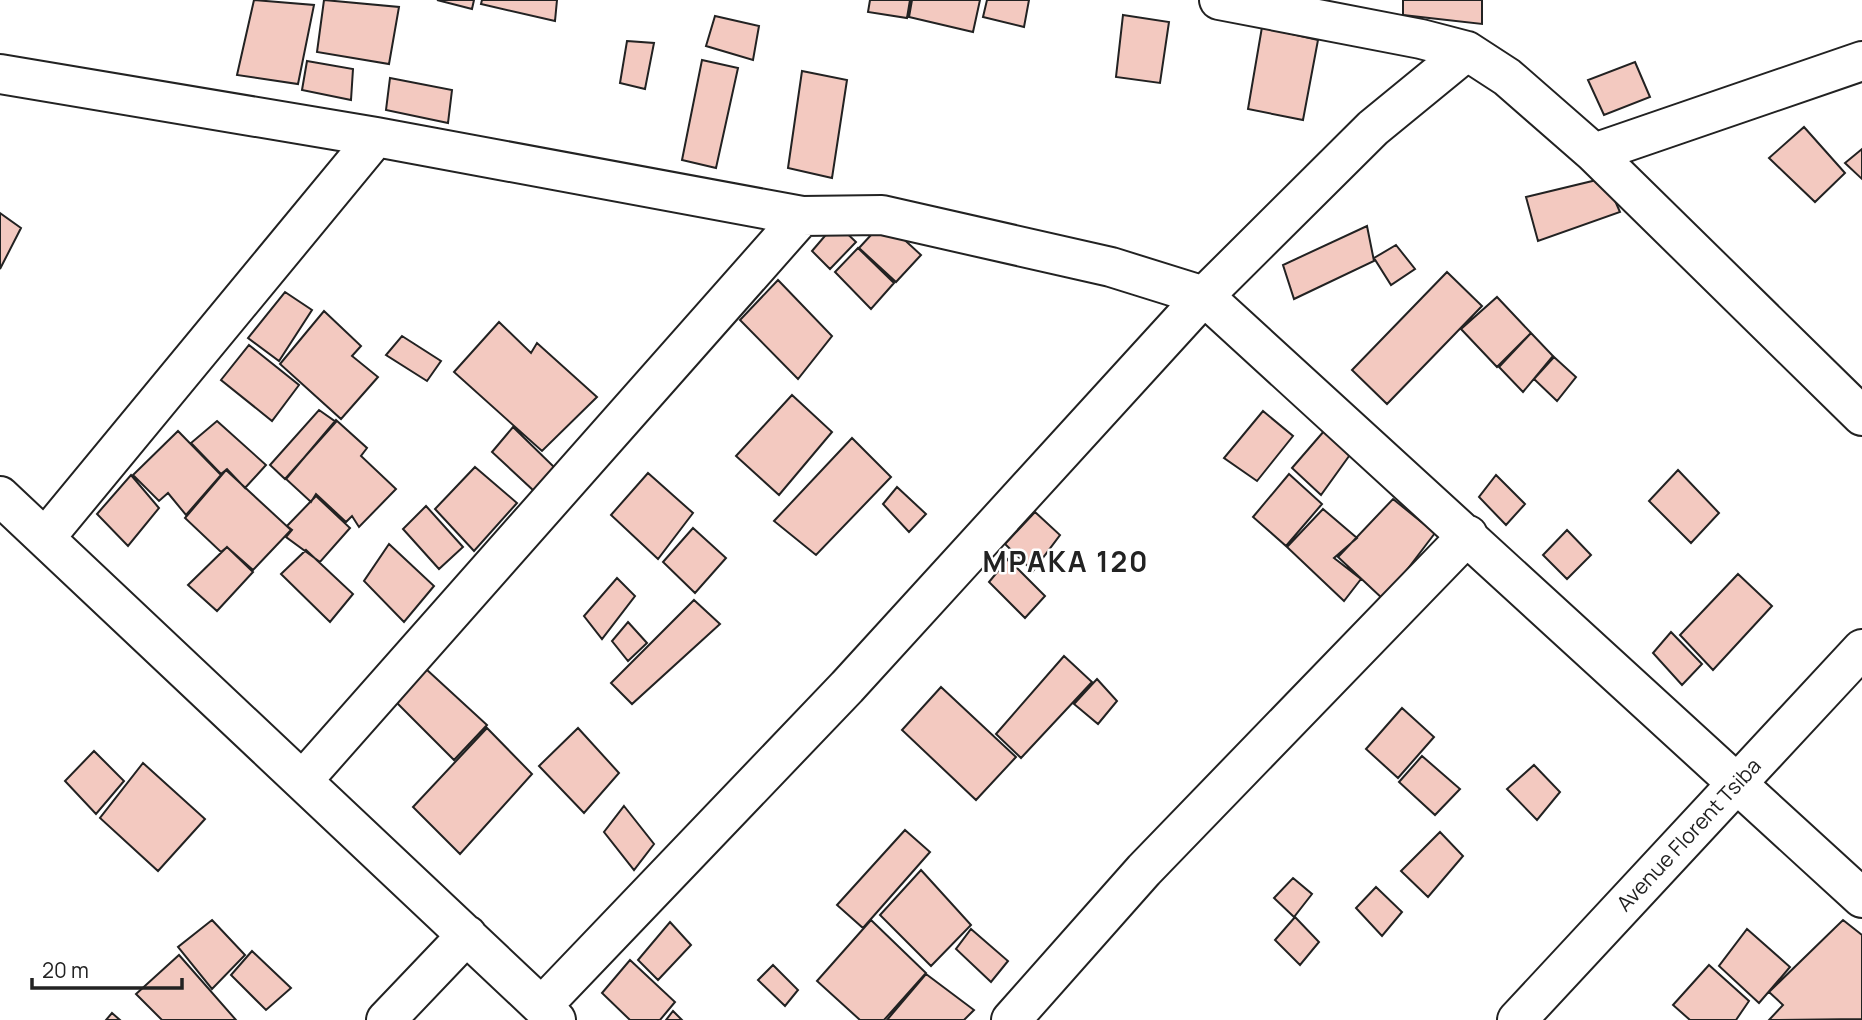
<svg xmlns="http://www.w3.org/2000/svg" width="1862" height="1020" viewBox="0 0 1862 1020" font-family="Manrope,sans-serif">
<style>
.building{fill:#f3c9c0;stroke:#222;stroke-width:2}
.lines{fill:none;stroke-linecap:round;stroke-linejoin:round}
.minor-casing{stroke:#222;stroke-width:42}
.minor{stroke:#fff;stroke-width:38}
.labels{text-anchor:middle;stroke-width:5;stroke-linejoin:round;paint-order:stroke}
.street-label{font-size:21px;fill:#222;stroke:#fff}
.district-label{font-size:28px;font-weight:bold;letter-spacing:2px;fill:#222;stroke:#fff}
</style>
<rect width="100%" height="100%" fill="#fff"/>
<path class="building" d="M254 0 314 5 298 84 237 75Z
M324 0 399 7 389 64 317 52Z
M437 0H474L472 9Z
M482 0H557L555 21 481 4Z
M870 0H910L907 18 868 12Z
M912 0H980L973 32 909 17Z
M987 0H1029L1024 27 983 17Z
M1403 0H1482V24L1403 15Z
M1123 15 1169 22 1160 83 1116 77Z
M715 16 759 26 753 60 706 46Z
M1262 27 1318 40 1303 120 1248 109Z
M627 41 654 43 645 89 620 83Z
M702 60 738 68 716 168 682 160Z
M307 61 353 69 351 100 302 90Z
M1635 62 1650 97 1604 115 1588 80Z
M802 71 847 80 832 178 788 168Z
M390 78 452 90 448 123 386 110Z
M1804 127 1845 173 1815 202 1769 158Z
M1862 149V179L1845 163Z
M1605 178 1620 212 1538 241 1526 197Z
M0 213 21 228 0 269Z
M884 221 921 255 896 282 859 248Z
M836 223 856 242 830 269 812 251Z
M1367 226 1374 261 1294 299 1283 265Z
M1396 245 1415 269 1391 285 1374 258Z
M858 248 894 283 871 309 835 272Z
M1447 272 1482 306 1387 404 1352 370Z
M778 280 832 336 798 379 740 320Z
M285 292 312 310 279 361 248 338Z
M1497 297 1531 333 1497 367 1461 329Z
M324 311 361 346 352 356 378 377 341 419 280 364Z
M499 322 531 353 537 343 597 397 542 451 454 372Z
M1531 333 1553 356 1523 392 1499 367Z
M402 336 441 361 427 381 386 355Z
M249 345 299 385 272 421 221 380Z
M1554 357 1576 377 1557 401 1534 379Z
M792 395 832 432 779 495 736 456Z
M319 410 336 422 285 479 270 465Z
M1263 411 1293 436 1257 481 1224 458Z
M336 420 367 448 361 456 396 489 359 527 352 516 346 522 316 494 311 502 286 479Z
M217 421 266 465 245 488 227 469 221 474 191 443Z
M1331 423 1357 445 1321 495 1292 468Z
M513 427 555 468 534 491 492 452Z
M178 431 221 475 186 515 168 493 159 501 133 475Z
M852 438 891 477 816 555 774 521Z
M475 467 517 503 474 551 435 509Z
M226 470 291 530 253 570 227 547 221 552 185 518Z
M1678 470 1719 513 1691 543 1649 501Z
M648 473 693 513 658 559 611 515Z
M1289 474 1322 504 1286 546 1253 517Z
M131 475 159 508 128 546 97 514Z
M1496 475 1525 504 1506 525 1479 497Z
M897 487 926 514 909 532 883 504Z
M316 496 350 528 320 562 286 537 292 530 287 526Z
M1393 499 1435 533 1384 600 1338 557Z
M426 506 463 547 439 569 403 529Z
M1323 509 1357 538 1334 558 1361 579 1344 601 1287 547Z
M1035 512 1060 535 1033 571 1005 544Z
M693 528 726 558 695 593 663 562Z
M1567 530 1591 555 1567 579 1543 555Z
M389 544 434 586 404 622 364 581Z
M227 547 253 572 217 611 188 585Z
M306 550 353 594 330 622 281 574Z
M1008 559 1045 596 1025 618 989 582Z
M1738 574 1772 606 1713 670 1680 635Z
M617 578 635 596 602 639 584 616Z
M694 600 720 624 632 704 611 683Z
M628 622 647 643 628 661 612 641Z
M1671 632 1702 664 1682 685 1653 653Z
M1064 656 1092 682 1021 758 996 734Z
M426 669 487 725 454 760 396 702Z
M1097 679 1117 701 1098 724 1074 704Z
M941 687 1016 757 976 800 902 730Z
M1402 708 1434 737 1398 778 1366 749Z
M487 728 532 774 460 854 413 807Z
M578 728 619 773 584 813 539 766Z
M94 751 124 781 96 814 65 781Z
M1422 756 1460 789 1435 815 1399 782Z
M143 763 205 819 158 871 100 818Z
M1534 765 1560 792 1537 820 1507 789Z
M624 806 654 844 634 870 604 832Z
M905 830 930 852 863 928 837 905Z
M1440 832 1463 856 1428 897 1401 871Z
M921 870 971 925 931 966 880 915Z
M1293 878 1312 894 1294 917 1274 898Z
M1376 887 1402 912 1382 936 1356 908Z
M1295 917 1319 942 1300 965 1275 940Z
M212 920 245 955 212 989 178 947Z
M871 920 926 973 884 1020H860L817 981Z
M1843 920 1862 935V1019L1769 1020 1783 1005 1769 992Z
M670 922 691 945 658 980 638 960Z
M971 929 1008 961 991 982 956 949Z
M1747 929 1790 967 1759 1003 1719 966Z
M252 951 291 988 266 1010 231 975Z
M179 955 236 1020H162L136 994Z
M630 960 675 1002 660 1020H630L602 993Z
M773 965 798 990 785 1006 758 980Z
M1709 965 1749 1001 1736 1020H1690L1673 1005Z
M926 974 974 1010 964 1020H887Z
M673 1011 682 1020H666Z
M112 1013 120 1020H106Z"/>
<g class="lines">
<defs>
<path id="minor" d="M1219 0 1421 39 1467 51 1507 77 1594 153 1862 416
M0 74 376 137 802 216 882 215 1111 267 1204 296 1862 898
M1594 153 1862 61
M0 496 556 1020
M45 538 376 137
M303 780 802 216
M542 1006 847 687 1204 296 1373 128 1467 51
M386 1020 467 935
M1011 1020 1144 870 1468 535
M1517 1020 1862 649"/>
</defs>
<use href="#minor" class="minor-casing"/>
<use href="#minor" class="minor"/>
</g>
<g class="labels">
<g class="street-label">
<text transform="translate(1689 835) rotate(-47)" y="7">Avenue Florent Tsiba</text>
</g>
<g class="district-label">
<text x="1066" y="572">MPAKA 120</text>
</g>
</g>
<path d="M32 978v10h150v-10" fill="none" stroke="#222222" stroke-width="3.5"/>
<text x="42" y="978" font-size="21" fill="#222222" stroke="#ffffff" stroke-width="5" paint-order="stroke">20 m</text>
</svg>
